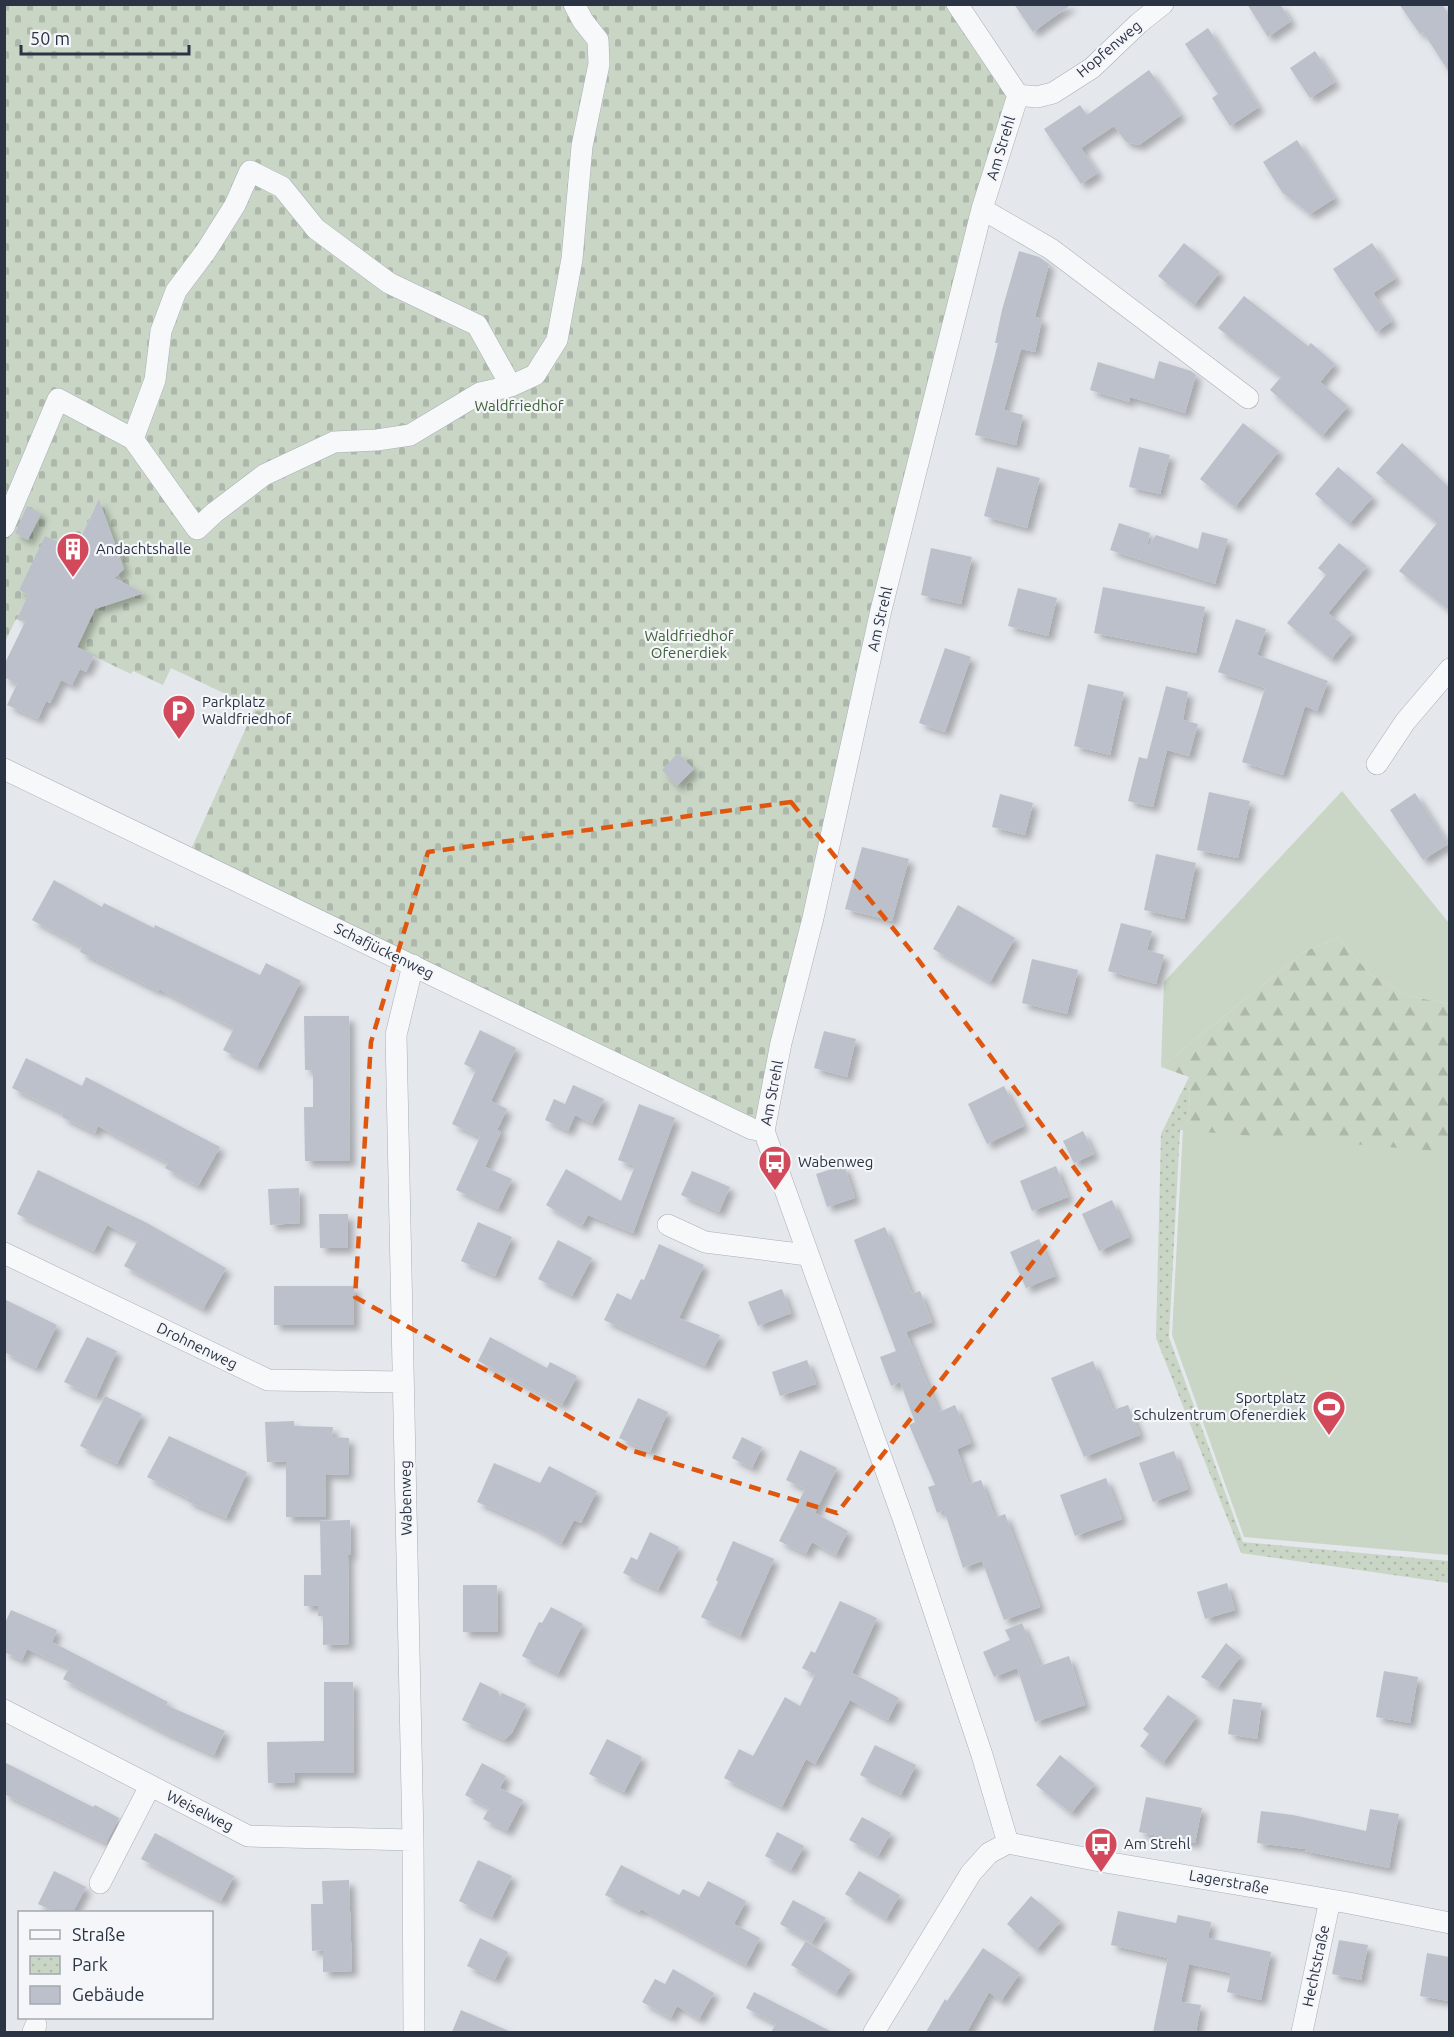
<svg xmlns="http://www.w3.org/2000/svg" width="1454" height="2037" viewBox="0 0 1454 2037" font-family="Ubuntu,sans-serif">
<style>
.grass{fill:#c9d6c5}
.forest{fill:url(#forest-firs)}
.cemetery{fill:url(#cemetery-stones);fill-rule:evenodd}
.park{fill:url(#park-dots)}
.building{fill:#bbc0ca;filter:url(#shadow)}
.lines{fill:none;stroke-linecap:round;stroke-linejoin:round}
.minor-casing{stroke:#a9aeb7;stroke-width:22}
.minor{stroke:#f7f8fa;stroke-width:21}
.marked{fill:none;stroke:#df570f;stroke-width:4.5;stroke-dasharray:12 8;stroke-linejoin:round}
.labels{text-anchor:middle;stroke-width:4.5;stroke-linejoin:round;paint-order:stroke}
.street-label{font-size:15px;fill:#2b3445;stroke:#f4f6f9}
.park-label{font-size:15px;fill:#3f6138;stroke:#f4f6f9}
.poi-label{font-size:15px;fill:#2b3445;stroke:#f4f6f9;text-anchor:start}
</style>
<defs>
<pattern id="forest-firs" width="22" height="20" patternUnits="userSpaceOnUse" patternTransform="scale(1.5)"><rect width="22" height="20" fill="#c9d6c5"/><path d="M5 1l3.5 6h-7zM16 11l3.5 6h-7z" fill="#adb8ab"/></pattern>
<pattern id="cemetery-stones" width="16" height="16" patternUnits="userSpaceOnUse" patternTransform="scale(1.5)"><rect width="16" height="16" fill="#c9d6c5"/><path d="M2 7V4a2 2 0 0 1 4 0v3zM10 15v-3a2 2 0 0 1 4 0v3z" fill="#adb8ab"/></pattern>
<pattern id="park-dots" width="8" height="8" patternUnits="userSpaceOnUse" patternTransform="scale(1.5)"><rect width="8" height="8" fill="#c9d6c5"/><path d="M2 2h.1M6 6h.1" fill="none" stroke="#adb8ab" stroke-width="1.8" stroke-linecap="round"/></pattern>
<filter id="shadow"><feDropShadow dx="5.5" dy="5.5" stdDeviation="3" flood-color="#0004"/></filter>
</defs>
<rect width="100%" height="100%" fill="#e4e7ec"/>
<path class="grass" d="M1342 791 1449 923V1004L1409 996 1370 974 1339 938 1305 951 1161 1067 1164 982Z
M1183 1129 1449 1150V1555L1244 1537 1172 1335Z"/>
<path class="forest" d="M1339 938 1370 974 1409 996 1449 1004V1152L1180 1130 1190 1116 1189 1077 1161 1067 1305 951Z"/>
<path class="cemetery" d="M5 5H957L1018 95 764 1131 188 856 255 708 171 668 163 685 133 671 131 674 16 619 5 642ZM95 507 103 512 124 569 119 574 122 582 144 593 95 609 77 647 17 619 28 595 19 590 45 537 69 554 73 545 76 547Z"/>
<path class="park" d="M1189 1077 1190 1116 1180 1130 1169 1337 1243 1542 1449 1561V1583L1241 1553 1156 1338 1161 1134Z"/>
<path class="building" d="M1014 4H1072L1033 32Z
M1247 4H1280L1291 21 1268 37Z
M1399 4H1442L1449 15V72L1423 32 1420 34Z
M1208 28 1259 107 1230 126 1212 98 1218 94 1185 44Z
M1315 51 1335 82 1310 98 1290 68Z
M1149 70 1181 115 1139 145 1126 142 1114 126 1081 148 1098 173 1081 184 1044 129 1080 105 1087 115Z
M1297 140 1335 198 1310 214 1282 192 1263 162Z
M1184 243 1220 272 1194 305 1158 276Z
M1372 243 1396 278 1373 293 1392 321 1376 332 1333 269Z
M1019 251 1039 257 1049 264 1035 317 1042 319 1035 352 1021 349 1004 410 1023 415 1016 445 975 435 998 343H995L1002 310Z
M1244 296 1308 346 1311 343 1335 364 1320 382 1348 406 1322 436 1270 390 1281 377 1218 328Z
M1159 361 1191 371 1196 375 1185 413 1130 397 1129 402 1090 390 1098 362 1154 379Z
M1243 423 1279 451 1235 507 1200 479Z
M1402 443 1449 487V610L1399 571 1437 523 1376 473Z
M1139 447 1170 455 1160 494 1129 487Z
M997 467 1040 478 1027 528 984 516Z
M1338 467 1373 497 1349 524 1315 494Z
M99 499 124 569 114 578 144 593 95 609 77 647 94 655 86 672 80 669 72 685 61 680 50 703 46 701 38 719 7 705 17 684 4 677V665L25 622 17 619 28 595 19 590 45 536 72 548 73 545 76 547Z
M27 506 41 514 28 540 15 533Z
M1119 523 1150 533 1147 547 1156 535 1198 549 1202 532 1228 539 1215 584 1110 550Z
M1339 543 1367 566 1328 613 1352 633 1331 659 1287 623 1326 575 1318 568Z
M931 548 972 557 961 604 921 595Z
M1103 587 1205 607 1196 653 1094 633Z
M1018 588 1057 598 1048 636 1008 626Z
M1236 619 1266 629 1257 655 1328 681 1317 711 1305 706 1283 775 1242 762 1265 688 1218 672Z
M945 648 971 657 945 732 919 723Z
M1088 684 1124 692 1110 755 1074 746Z
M1166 686 1188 692 1183 720 1198 724 1189 756 1167 750 1153 807 1128 801 1139 757 1147 759Z
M678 753 694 769 677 786 662 770Z
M1209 792 1250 801 1238 858 1197 850Z
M1415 793 1448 844 1423 860 1390 810Z
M1000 794 1033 803 1025 835 992 827Z
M862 847 909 859 892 921 845 909Z
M1156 854 1196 863 1184 919 1144 910Z
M54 880 102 907 104 903 154 928 155 925 260 975 266 963 301 981 257 1067 223 1050 234 1028 159 989 158 991 80 952 82 947 32 920Z
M958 905 1015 938 990 982 933 949Z
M1121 923 1152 931 1147 950 1164 955 1156 984 1108 971Z
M1032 959 1078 970 1067 1014 1022 1003Z
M304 1016H349L350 1161H305L304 1107H313V1070H305Z
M480 1030 516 1048 491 1101 507 1109 497 1130 501 1132 485 1167 512 1179 498 1209 456 1190 480 1137 452 1124 476 1070 464 1064Z
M824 1031 856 1039 847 1077 814 1068Z
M26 1058 82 1086 86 1077 220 1147 198 1186 165 1168 168 1163 98 1126 95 1133 62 1117 63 1113 12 1088Z
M573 1085 604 1099 592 1123 575 1115 568 1131 545 1120 554 1099 565 1104Z
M1004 1086 1024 1126 987 1144 968 1104Z
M639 1104 675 1118 633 1233 588 1215 582 1226 546 1205 566 1169 621 1201 635 1166 618 1160Z
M1083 1131 1094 1154 1074 1163 1063 1141Z
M844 1165 855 1198 827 1207 816 1174Z
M1056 1166 1068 1197 1032 1211 1020 1181Z
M38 1170 147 1223 226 1268 203 1309 124 1266 138 1240 107 1225 94 1251 17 1214Z
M692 1171 730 1187 719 1212 681 1195Z
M299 1188 300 1223 270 1225 268 1189Z
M1112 1200 1129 1237 1099 1251 1082 1214Z
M319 1214H348V1248H320Z
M478 1222 512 1237 495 1276 461 1261Z
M885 1227 912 1294 920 1291 932 1322 906 1332 939 1412 955 1405 971 1443 957 1449 969 1484 981 1480 995 1518 1005 1514 1040 1607 1004 1620 982 1561 963 1568 944 1510 937 1513 928 1487 935 1485 909 1425 915 1422 900 1382 891 1386 880 1357 896 1351 854 1240Z
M1039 1239 1055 1276 1026 1288 1010 1252Z
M558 1240 592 1258 572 1296 538 1279Z
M659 1244 704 1265 679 1318 720 1335 705 1366 604 1320 617 1293 631 1300 641 1279 644 1280Z
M274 1286H354V1325H274Z
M782 1289 791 1313 758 1326 748 1302Z
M4 1299 57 1325 36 1368 4 1352Z
M87 1337 117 1351 96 1397 64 1382Z
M490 1337 547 1368 550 1362 577 1376 562 1405 478 1361Z
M807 1360 816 1384 780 1396 772 1372Z
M1093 1361 1113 1410 1128 1405 1140 1435 1084 1457 1051 1378Z
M105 1396 142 1414 117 1464 80 1446Z
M638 1398 668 1412 650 1452 619 1438Z
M294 1421V1426L333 1427 332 1437 349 1438 348 1475 326 1474V1517H286V1461L267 1462 265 1422Z
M169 1436 247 1472 226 1518 187 1501 188 1498 147 1477Z
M742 1437 762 1447 752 1468 732 1458Z
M800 1450 837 1468 815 1513 848 1531 836 1555 812 1542 806 1554 779 1541 805 1489 786 1480Z
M1174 1451 1188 1489 1153 1502 1139 1463Z
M494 1463 540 1483 549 1466 597 1491 581 1523 574 1520 561 1544 535 1528 477 1502Z
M1106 1478 1122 1519 1075 1536 1060 1495Z
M350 1520 351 1555H348L349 1644 323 1645V1616H318V1606H304V1575H321L320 1521Z
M650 1532 679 1547 658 1590 623 1573 631 1557 637 1560Z
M733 1541 774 1559 740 1636 701 1617 718 1582 716 1580Z
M1227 1583 1235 1610 1205 1619 1197 1592Z
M463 1585H497L498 1632H463Z
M840 1601 877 1618 852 1673 899 1698 888 1720 850 1700 815 1764 806 1759 782 1807 724 1778 739 1749 753 1756 785 1697 800 1706 815 1675 802 1668 811 1651 815 1653Z
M551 1607 583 1624 558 1674 522 1656 539 1622 542 1623Z
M11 1610 57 1630 52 1642 168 1702 166 1705 225 1731 214 1755 166 1733 63 1679 69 1668 27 1649 22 1660 4 1652V1625Z
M1022 1623 1040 1666 1069 1656 1085 1705 1035 1722 1017 1668 994 1677 983 1652 1010 1640 1005 1630Z
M1226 1643 1241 1656 1218 1687 1201 1677Z
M1384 1671 1418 1677 1410 1723 1376 1717Z
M324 1682H353L354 1773H294L295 1782 268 1783 267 1742 324 1741Z
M480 1682 498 1691V1700L502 1693 526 1704 512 1733 504 1740 462 1720Z
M1168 1695 1197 1716 1163 1763 1140 1746 1149 1734 1143 1729Z
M1233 1699 1262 1703 1257 1739 1228 1734Z
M607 1739 642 1757 624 1792 589 1774Z
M875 1745 916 1765 901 1795 860 1775Z
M1060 1755 1095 1784 1071 1813 1036 1785Z
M4 1762 93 1807 95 1805 119 1818 106 1843 4 1794Z
M482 1763 506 1776 500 1788 523 1800 507 1831 483 1819 489 1808 465 1795Z
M1146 1797 1202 1808 1195 1843 1139 1832Z
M1370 1809 1399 1814 1389 1868 1305 1851V1849L1257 1843 1261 1811 1293 1815 1366 1831Z
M862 1817 891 1833 878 1856 849 1840Z
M777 1832 804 1846 791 1870 765 1856Z
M155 1833 234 1876 221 1901 141 1859Z
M478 1860 512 1876 492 1917 459 1901Z
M621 1865 679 1895 683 1889 699 1897 708 1881 746 1901 734 1924 760 1938 746 1965 641 1909 639 1912 605 1895Z
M54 1871 86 1887 73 1912H55L38 1904Z
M859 1871 900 1895 886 1919 845 1894Z
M349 1880 352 1971 323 1972V1950L312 1951 311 1904H323L322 1881Z
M1031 1896 1061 1921 1036 1950 1007 1924Z
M793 1900 826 1918 812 1942 780 1924Z
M1118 1911 1176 1923 1178 1915 1211 1922 1208 1938 1271 1952 1261 2000 1227 1992 1231 1973 1189 1964 1181 2002 1201 2005 1196 2032H1153L1168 1958 1111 1945Z
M480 1938 508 1952 495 1979 467 1966Z
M1339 1940 1368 1945 1361 1980 1332 1974Z
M806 1941 851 1970 836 1993 791 1965Z
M983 1948 1020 1973 1001 2001 989 1992 967 2032H926L945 1999 947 2001Z
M1427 1953 1449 1957V2001L1420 1996Z
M673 1969 714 1993 699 2019 677 2006 671 2018 642 2002 655 1979 665 1984Z
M754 1992 832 2032H771L776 2024 746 2008Z
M461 2010 511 2032H452Z"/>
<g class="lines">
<defs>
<path id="minor" d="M957 4 1018 95
M1018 95 1037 97 1053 93 1092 68 1139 23 1163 4
M982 209 1051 249 1248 398
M133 439 155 380 161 331 176 291 206 251 235 205 250 171 282 187 316 229 389 283 477 325 511 386
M4 527 58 399 133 439 197 529 214 513 264 475 334 442 377 440 410 435 480 393 511 386 535 375 557 340 572 259 582 146 599 64 598 40 583 21 574 4
M1377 764 1405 722 1450 669
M4 769 752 1129 764 1131
M413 965 396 1035 413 1840 414 2032
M668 1225 705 1242 807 1255
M4 1253 268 1380 403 1382
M4 1710 248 1836 413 1840
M1008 1843 982 1755 904 1521 764 1131 781 1043 813 918 881 610 982 209 1018 95
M1008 1843 1105 1862 1349 1903 1450 1923
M100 1883 150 1786
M33 2032 36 2025
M874 2032 971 1873 989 1853 1008 1843
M1302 2032 1330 1900"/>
</defs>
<use href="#minor" class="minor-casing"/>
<use href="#minor" class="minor"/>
</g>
<path class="marked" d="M791 802 917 958 1090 1189 837 1513 627 1449 355 1297 371 1042 428 852Z"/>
<defs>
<symbol id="building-pin" viewBox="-11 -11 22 30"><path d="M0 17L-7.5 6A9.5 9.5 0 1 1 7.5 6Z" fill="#d1495b" stroke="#f4f6f9"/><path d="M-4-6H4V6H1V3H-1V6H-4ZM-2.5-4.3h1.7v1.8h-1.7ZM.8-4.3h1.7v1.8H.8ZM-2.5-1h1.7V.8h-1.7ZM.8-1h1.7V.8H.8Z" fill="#fff"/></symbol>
<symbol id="parking-pin" viewBox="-11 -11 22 30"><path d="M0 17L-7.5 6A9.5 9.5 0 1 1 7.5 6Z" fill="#d1495b" stroke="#f4f6f9"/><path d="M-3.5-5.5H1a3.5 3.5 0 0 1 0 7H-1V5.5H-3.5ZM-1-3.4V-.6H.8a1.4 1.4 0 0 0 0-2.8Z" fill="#fff"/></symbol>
<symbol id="bus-pin" viewBox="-11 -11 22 30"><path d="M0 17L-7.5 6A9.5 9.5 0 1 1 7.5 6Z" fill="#d1495b" stroke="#f4f6f9"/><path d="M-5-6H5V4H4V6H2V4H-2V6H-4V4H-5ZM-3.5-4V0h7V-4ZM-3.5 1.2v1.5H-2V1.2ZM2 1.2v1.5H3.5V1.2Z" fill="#fff"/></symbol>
<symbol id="stadium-pin" viewBox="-11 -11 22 30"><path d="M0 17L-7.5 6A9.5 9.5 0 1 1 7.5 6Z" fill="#d1495b" stroke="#f4f6f9"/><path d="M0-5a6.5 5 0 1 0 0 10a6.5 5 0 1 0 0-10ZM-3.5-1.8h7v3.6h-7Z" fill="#fff"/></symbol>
</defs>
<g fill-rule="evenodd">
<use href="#building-pin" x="54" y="530" width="38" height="52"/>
<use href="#parking-pin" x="160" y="692" width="38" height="52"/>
<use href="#bus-pin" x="756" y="1143" width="38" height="52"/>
<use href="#stadium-pin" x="1310" y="1388" width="38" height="52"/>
<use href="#bus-pin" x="1082" y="1825" width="38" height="52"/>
</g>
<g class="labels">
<g class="street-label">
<text transform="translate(1109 49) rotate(-40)" y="5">Hopfenweg</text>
<text transform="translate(1001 148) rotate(-73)" y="5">Am Strehl</text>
<text transform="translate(880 619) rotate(-77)" y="5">Am Strehl</text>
<text transform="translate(384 951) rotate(26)" y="5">Schafjückenweg</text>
<text transform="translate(772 1093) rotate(-79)" y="5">Am Strehl</text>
<text transform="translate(197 1346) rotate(26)" y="5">Drohnenweg</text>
<text transform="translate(406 1498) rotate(-91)" y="5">Wabenweg</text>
<text transform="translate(200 1811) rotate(27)" y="5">Weiselweg</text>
<text transform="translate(1229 1882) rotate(10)" y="5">Lagerstraße</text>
<text transform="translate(1316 1966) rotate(-78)" y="5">Hechtstraße</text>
</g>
<g class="park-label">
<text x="519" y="411">Waldfriedhof</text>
<text x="689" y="641">Waldfriedhof<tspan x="689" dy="17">Ofenerdiek</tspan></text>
</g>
<g class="poi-label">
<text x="96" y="554">Andachtshalle</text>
<text x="202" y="707">Parkplatz<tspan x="202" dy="17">Waldfriedhof</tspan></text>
<text x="798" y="1167">Wabenweg</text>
<text x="1306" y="1403" text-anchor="end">Sportplatz<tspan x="1306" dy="17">Schulzentrum Ofenerdiek</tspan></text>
<text x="1124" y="1849">Am Strehl</text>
</g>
</g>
<rect width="1454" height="2037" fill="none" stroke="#2b3445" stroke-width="12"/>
<rect x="18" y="1911" width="195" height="108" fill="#f4f6f9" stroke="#a4a8b1" stroke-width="1.5"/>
<rect x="30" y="1930" width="30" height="9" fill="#f7f8fa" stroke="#a4a8b1" stroke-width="1.5"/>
<text x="72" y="1941" font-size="18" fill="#2b3445">Straße</text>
<rect x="30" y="1956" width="30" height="18" fill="url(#park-dots)" stroke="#a4a8b1" stroke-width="1.5"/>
<text x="72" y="1971" font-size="18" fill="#2b3445">Park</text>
<rect x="30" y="1986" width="30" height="18" fill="#bbc0ca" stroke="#a4a8b1" stroke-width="1.5"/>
<text x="72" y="2001" font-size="18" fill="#2b3445">Gebäude</text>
<path d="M21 45v9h168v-9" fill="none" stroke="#2b3445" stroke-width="3"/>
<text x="30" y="45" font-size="18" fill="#2b3445" stroke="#f4f6f9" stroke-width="4.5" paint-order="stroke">50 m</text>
</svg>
